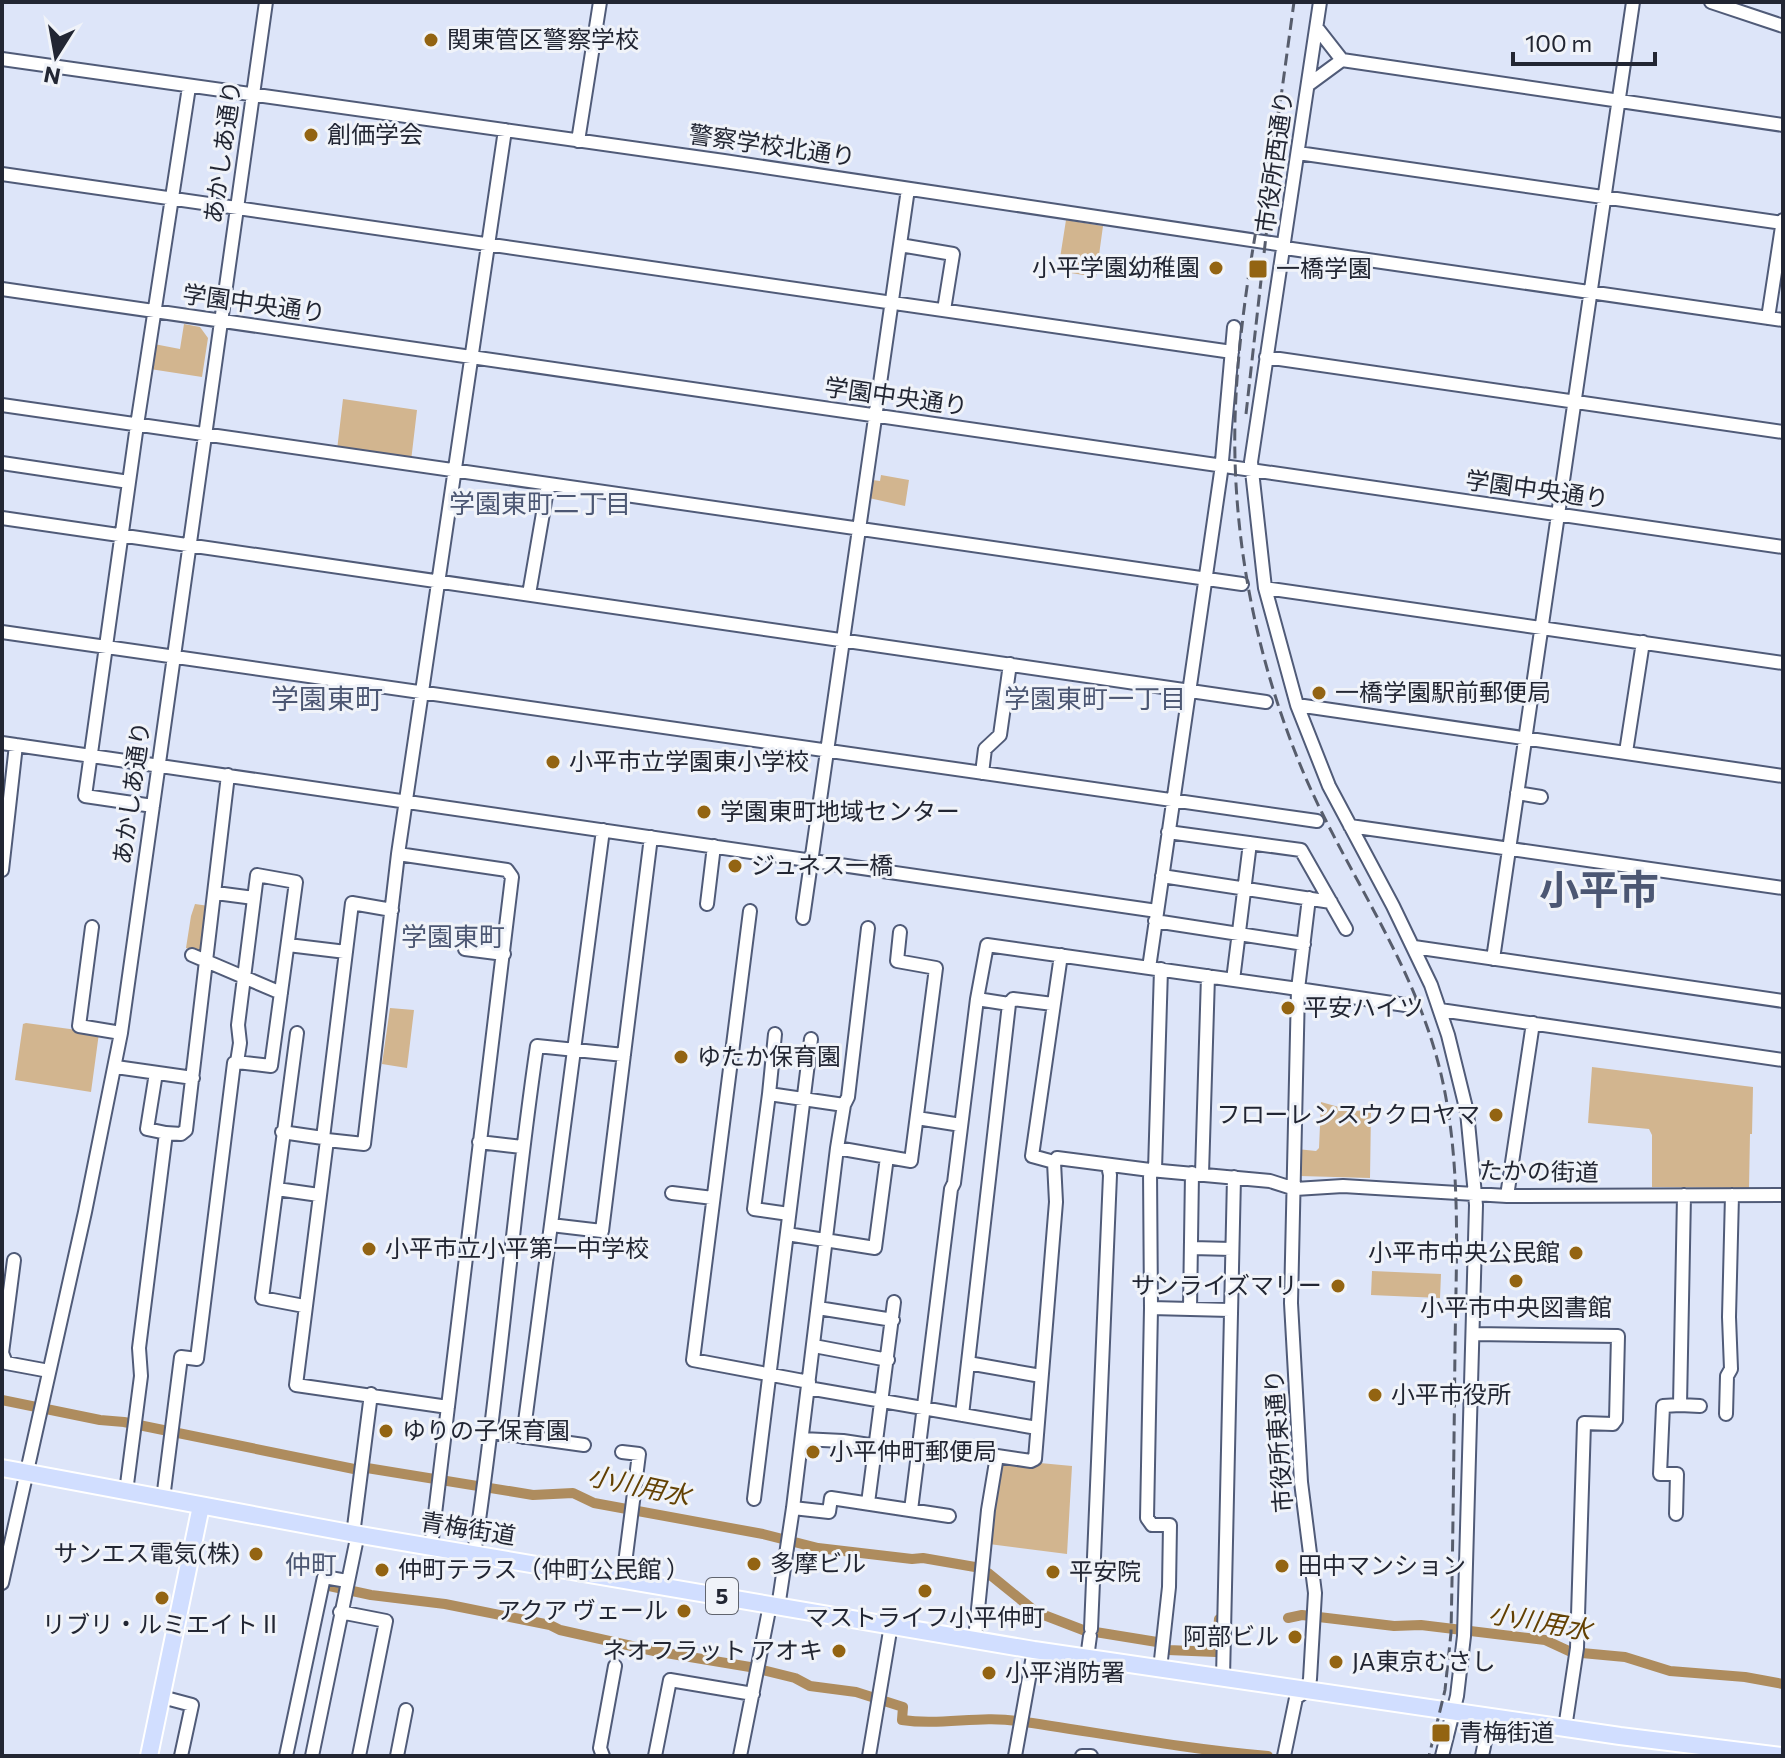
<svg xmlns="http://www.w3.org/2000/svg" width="1785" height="1758" viewBox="0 0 1785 1758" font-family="Commissioner,'Noto Sans JP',sans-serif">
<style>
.green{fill:#d2b58f}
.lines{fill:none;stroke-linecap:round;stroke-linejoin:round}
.canal{stroke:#ae8c5e;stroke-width:10}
.minor-casing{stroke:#505b78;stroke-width:16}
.major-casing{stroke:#fff;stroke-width:20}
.minor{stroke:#fff;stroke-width:12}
.major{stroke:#d1deff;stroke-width:16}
.rail{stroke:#575d6c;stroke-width:3;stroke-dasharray:12 6;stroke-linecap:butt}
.poi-dot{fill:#936412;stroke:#f0f3f9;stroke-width:3}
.labels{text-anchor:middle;stroke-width:6;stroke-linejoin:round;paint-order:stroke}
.shield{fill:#f0f3f9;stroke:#60646e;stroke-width:2}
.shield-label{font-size:22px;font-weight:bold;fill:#222633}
.poi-label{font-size:24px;fill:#222633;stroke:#f0f3f9;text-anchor:start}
.street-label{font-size:24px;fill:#222633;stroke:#f0f3f9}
.neighbourhood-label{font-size:26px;fill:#4c5773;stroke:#f0f3f9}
.water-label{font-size:26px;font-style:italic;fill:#634103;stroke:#f0f3f9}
.quarter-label{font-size:28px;fill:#4c5773;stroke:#f0f3f9}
.town-label{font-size:40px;font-weight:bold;fill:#4c5773;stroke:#f0f3f9}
</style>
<rect width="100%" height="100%" fill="#dde5f9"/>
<path class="green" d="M1066 220 1103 226 1096 277 1058 271Z
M184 324 200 327 208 338 202 377 150 369 154 344 180 349Z
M343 399 417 410 411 461 337 450Z
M881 475 909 480 905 506 869 498 872 480 880 481Z
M195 904 209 906 204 952 200 954 186 948 191 916Z
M390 1008 414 1010 407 1068 382 1064Z
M26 1023 99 1033 91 1092 15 1080 23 1024Z
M1592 1067 1753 1087 1752 1134H1750L1749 1188 1652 1187V1135L1649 1129 1588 1123Z
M1321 1102 1353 1111 1371 1110 1370 1178 1300 1176 1296 1173 1297 1149 1316 1151 1319 1148Z
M1372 1271 1441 1274 1440 1298 1371 1295Z
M998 1459 1072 1466 1067 1554 989 1544Z"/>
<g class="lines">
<path class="canal" d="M2 1400 100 1420 124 1422 354 1469 367 1468 533 1495 573 1493 594 1503 763 1534 818 1548 912 1559 923 1558 975 1567 988 1573 1036 1612 1083 1630 1157 1642 1168 1650 1216 1652 1219 1619
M320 1584 371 1595 445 1604 550 1625 560 1630 654 1651 750 1667 795 1678 810 1686 856 1692 903 1707 902 1720C941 1726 979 1715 1018 1721 1101 1733 1184 1749 1268 1756
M1288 1618 1302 1615 1394 1626 1421 1625 1545 1640 1571 1652 1625 1657 1670 1671 1745 1677 1783 1684"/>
<defs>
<path id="minor" d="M1320 2 1251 462 1265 588 1297 705 1329 786 1393 906 1431 985 1448 1035 1467 1112 1476 1205 1464 1636 1457 1696 1442 1756
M1711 2 1783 26
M2 59 724 161 1284 245
M1342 60 1783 125
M1308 85 1342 60 1317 28
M578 141 600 2
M1298 153 1783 223
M2 174 1232 352
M900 245 953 254 944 310
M1285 248 1783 320
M2 289 1783 547
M1768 318 1783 220
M1266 357 1783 432
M2 405 1242 584
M2 463 129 482
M2 518 1266 702
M1265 588 1783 663
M529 594 548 484
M2 632 1317 821
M1297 705 1783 776
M2 743 1157 911
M1626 752 1643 642
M982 773 985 749 1000 735 1010 664
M1517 793 1541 797
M153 806 85 796 137 425 189 87
M1350 826 1783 888
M1168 832 1301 850 1346 929
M398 854 507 870 512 877 431 1547
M2 870 16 745
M1162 876 1331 902
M216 893 254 898
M1309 898 1298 989 1412 1006
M707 904 714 846
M750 911 693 1360 809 1382
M803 918 908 189
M1155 921 1304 944
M92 927 79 1026 121 1033
M288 945 346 952
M1414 947 1783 1001
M465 949 504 954
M192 955 281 993
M1061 955 1032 1156 1054 1162 1057 1158 1150 1170 1270 1181 1295 1189 1343 1186 1507 1196 1783 1195
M1493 959 1633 2
M1149 968 1221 472 1234 327
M1233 980 1250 843
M977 999 1009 1004 1013 999 1053 1004
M1440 1010 1783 1060
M297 1033 262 1298 304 1306
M775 1034 769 1094 844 1105
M116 1067 193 1078
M156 1073 147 1129 166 1133
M769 1094 754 1209 789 1214
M917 1118 961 1125
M282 1132 323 1138
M327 1140 323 1138 352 903 392 910
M479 1142 522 1147
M837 1148 911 1161 936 968 897 961 900 932
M1150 1170 1151 1308 1147 1518 1152 1525H1170L1169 1587 1160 1669
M1155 1170 1161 969
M1202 1174 1208 976
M277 1189 319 1195
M672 1193 713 1198
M1507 1196 1533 1023
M551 1225 602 1231 651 837
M787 1234 875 1248 887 1157
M1192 1248 1232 1249
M818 1308 893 1320
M1151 1308 1230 1310
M1190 1309 1192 1173
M1473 1334 1618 1336 1616 1420 1613 1424 1584 1423 1577 1648 1565 1728
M814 1346 888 1360
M2 1353 14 1260
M2 1353 6 1363 49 1371
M968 1363 1041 1376
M808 1388 1037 1428
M1680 1405 1700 1406
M448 1407 296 1385 327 1140 364 1144 398 854 505 130
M1726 1414 1727 1376 1731 1369 1729 1317 1732 1195
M962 1415 1009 1004
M491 1432 584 1445
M523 1437 603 830
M802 1439 843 1441 876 1446
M622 1452 639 1454 623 1579
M126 1492 141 1376 139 1348 166 1133 181 1134 186 1130 228 775
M163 1499 181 1357 197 1359 234 1063 237 1062 240 1043 238 1025 257 875 296 882 271 1066 237 1062
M754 1499 811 1039
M868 1503 894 1302
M793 1508 829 1512 831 1498 949 1516
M911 1510 951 1189 954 1183 977 999 987 945 1298 989 1291 1303 1301 1482 1315 1593 1310 1679 1307 1690 1296 1698 1284 1756
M1676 1514 1677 1474H1660L1663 1406 1680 1405 1684 1195
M474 1554C500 1385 512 1215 537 1046L624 1055
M2 1583 85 1212 121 1033 266 2
M340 1612 386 1621 359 1756
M1091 1629 1110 1175 1108 1166
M975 1639 988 1510 997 1456 1031 1461 1035 1459 1056 1202 1054 1162
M1087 1658 1090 1636
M1223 1678 1234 1177
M162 1697 192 1705 181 1756
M286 1756 324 1577 347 1581
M312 1756 356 1543 354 1527 371 1394
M397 1756 406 1710
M603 1756 600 1748 615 1666
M655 1756 670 1680 753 1694
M740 1756 769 1610 779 1601 793 1508 837 1148 844 1105 848 1097 868 928
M869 1756 891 1625
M1015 1756 1034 1650
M1082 1756H1091
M1482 1756 1490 1717"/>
<path id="major" d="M2 1468 355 1534 1034 1650 1620 1736 1781 1756
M149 1756 201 1506"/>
</defs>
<use href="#minor" class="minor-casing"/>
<use href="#major" class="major-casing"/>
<use href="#minor" class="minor"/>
<use href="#major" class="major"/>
<path class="rail" d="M1279 108C1259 211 1238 314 1235 420 1232 540 1257 663 1304 774 1348 876 1415 964 1441 1074 1462 1164 1456 1257 1455 1349 1454 1443 1453 1538 1451 1633L1445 1690 1429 1756
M1278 119 1294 2
M1246 414 1267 227"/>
</g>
<g class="poi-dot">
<circle cx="431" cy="40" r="8"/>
<circle cx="311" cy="135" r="8"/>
<circle cx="1216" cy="268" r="8"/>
<rect x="1248" y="259" width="20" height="20" rx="4"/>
<circle cx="1319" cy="693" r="8"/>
<circle cx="553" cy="762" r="8"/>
<circle cx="704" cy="812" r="8"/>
<circle cx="735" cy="866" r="8"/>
<circle cx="1288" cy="1008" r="8"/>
<circle cx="681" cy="1057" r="8"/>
<circle cx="1496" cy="1115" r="8"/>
<circle cx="369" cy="1249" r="8"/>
<circle cx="1576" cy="1253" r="8"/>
<circle cx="1516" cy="1281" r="8"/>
<circle cx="1338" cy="1286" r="8"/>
<circle cx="1375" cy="1395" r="8"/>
<circle cx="386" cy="1431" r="8"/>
<circle cx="813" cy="1452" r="8"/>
<circle cx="256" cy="1554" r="8"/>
<circle cx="754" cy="1564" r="8"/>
<circle cx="1282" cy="1566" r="8"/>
<circle cx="382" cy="1570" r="8"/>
<circle cx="1053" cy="1572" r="8"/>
<circle cx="925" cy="1591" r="8"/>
<circle cx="162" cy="1598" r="8"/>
<circle cx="684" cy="1611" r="8"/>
<circle cx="1295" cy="1637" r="8"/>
<circle cx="839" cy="1651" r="8"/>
<circle cx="1336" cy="1662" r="8"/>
<circle cx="989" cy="1673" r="8"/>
<rect x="1431" y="1723" width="20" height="20" rx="4"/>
</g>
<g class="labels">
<rect class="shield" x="706" y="1578" width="32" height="36" rx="6"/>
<g class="shield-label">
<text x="722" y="1604">5</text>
</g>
<g class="poi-label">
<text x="447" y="48">関東管区警察学校</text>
<text x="327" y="143">創価学会</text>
<text x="1200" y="276" text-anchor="end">小平学園幼稚園</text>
<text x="1276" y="277">一橋学園</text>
<text x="1335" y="701">一橋学園駅前郵便局</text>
<text x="569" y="770">小平市立学園東小学校</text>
<text x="720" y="820">学園東町地域センター</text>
<text x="751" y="874">ジュネス一橋</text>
<text x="1304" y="1016">平安ハイツ</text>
<text x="697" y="1065">ゆたか保育園</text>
<text x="1480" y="1123" text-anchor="end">フローレンスウクロヤマ</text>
<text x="385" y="1257">小平市立小平第一中学校</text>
<text x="1560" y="1261" text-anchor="end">小平市中央公民館</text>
<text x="1322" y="1294" text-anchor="end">サンライズマリー</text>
<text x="1516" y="1316" text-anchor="middle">小平市中央図書館</text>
<text x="1391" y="1403">小平市役所</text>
<text x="402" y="1439">ゆりの子保育園</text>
<text x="829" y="1460">小平仲町郵便局</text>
<text x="240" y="1562" text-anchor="end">サンエス電気(株)</text>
<text x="770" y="1572">多摩ビル</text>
<text x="1298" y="1574">田中マンション</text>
<text x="398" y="1578">仲町テラス（仲町公民館 ）</text>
<text x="1069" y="1580">平安院</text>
<text x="668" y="1619" text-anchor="end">アクア ヴェール</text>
<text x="925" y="1626" text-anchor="middle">マストライフ小平仲町</text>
<text x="162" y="1633" text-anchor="middle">リブリ・ルミエイトⅡ</text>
<text x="1279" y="1645" text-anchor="end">阿部ビル</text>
<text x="823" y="1659" text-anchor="end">ネオフラット アオキ</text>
<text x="1352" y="1670">JA東京むさし</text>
<text x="1005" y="1681">小平消防署</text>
<text x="1459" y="1741">青梅街道</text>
</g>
<g class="street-label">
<text transform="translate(772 146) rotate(8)" y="8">警察学校北通り</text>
<text transform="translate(223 152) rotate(-82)" y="8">あかしあ通り</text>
<text transform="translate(1275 162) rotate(-82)" y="8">市役所西通り</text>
<text transform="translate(254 304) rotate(8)" y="8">学園中央通り</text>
<text transform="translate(896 397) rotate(8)" y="8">学園中央通り</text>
<text transform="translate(1537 490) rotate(8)" y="8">学園中央通り</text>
<text transform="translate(132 793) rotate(-82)" y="8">あかしあ通り</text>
<text transform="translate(1539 1172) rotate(1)" y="8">たかの街道</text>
<text transform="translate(1279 1441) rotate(-94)" y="8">市役所東通り</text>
<text transform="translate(468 1529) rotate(9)" y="8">青梅街道</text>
</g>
<g class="neighbourhood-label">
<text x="540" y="513">学園東町二丁目</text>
<text x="1095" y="708">学園東町一丁目</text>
<text x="453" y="946">学園東町</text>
<text x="311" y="1574">仲町</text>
</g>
<g class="water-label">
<text transform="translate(639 1486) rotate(12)" y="9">小川用水</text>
<text transform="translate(1540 1622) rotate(10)" y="9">小川用水</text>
</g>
<g class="quarter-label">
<text x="327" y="709">学園東町</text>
</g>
<g class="town-label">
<text x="1599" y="904">小平市</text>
</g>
</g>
<rect width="1785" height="1758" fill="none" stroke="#222633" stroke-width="8"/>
<g transform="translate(56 56) rotate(191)" stroke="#f0f3f9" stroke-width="6" paint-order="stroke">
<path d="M0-6L14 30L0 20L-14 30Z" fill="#222633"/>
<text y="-12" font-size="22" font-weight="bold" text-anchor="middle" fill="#222633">N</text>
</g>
<path d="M1513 52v12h142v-12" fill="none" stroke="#222633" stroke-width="4"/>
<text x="1525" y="52" font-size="24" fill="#222633" stroke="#f0f3f9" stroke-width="6" paint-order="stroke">100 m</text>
</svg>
